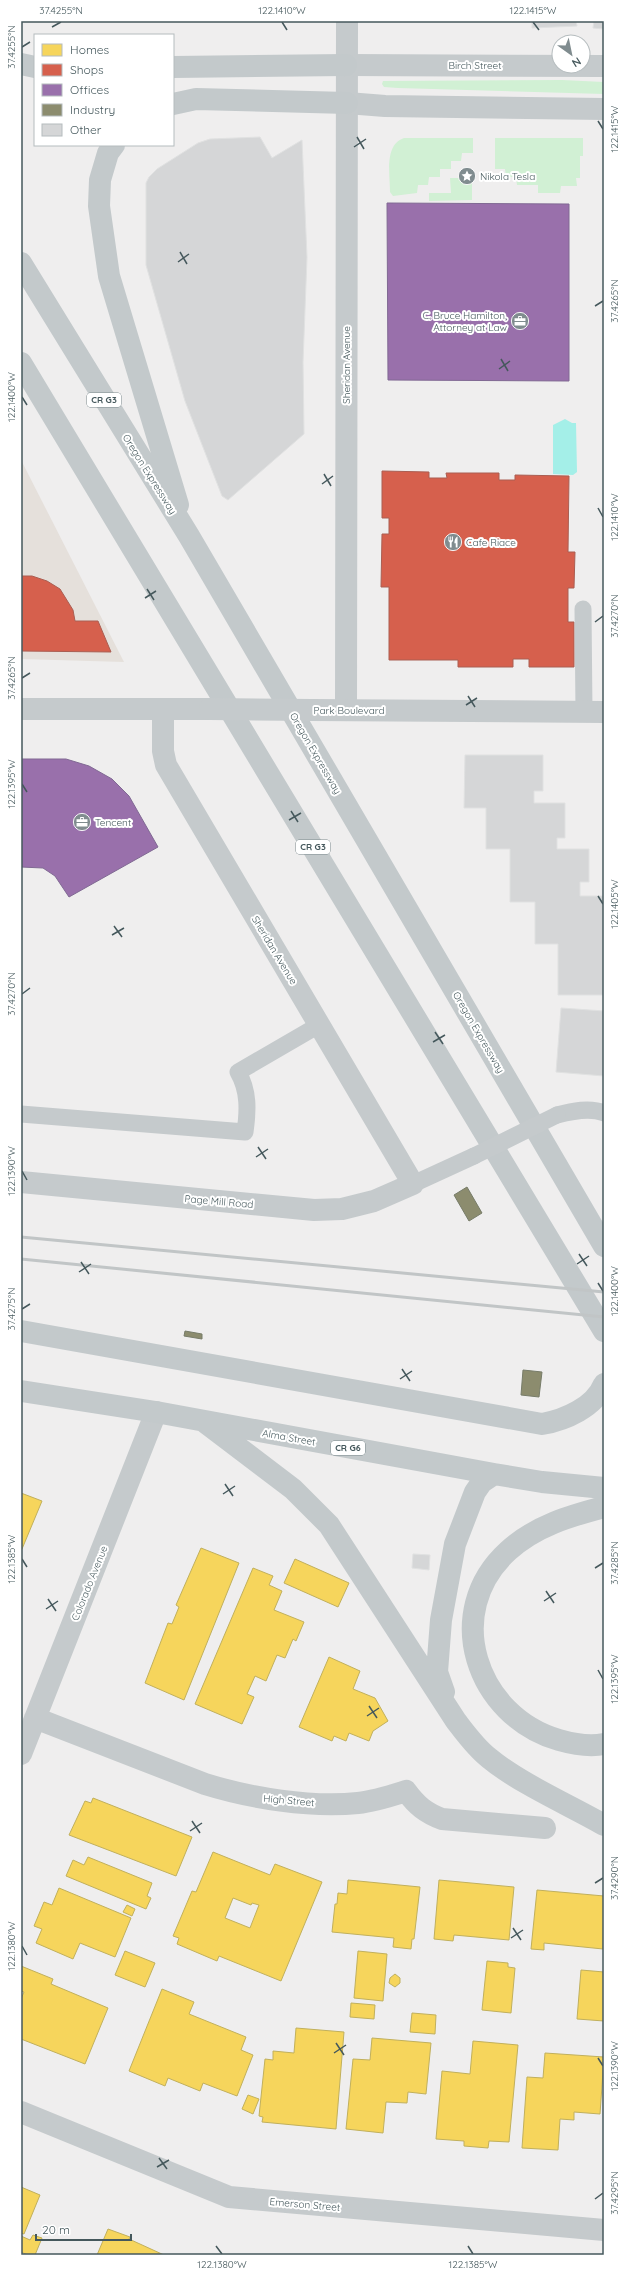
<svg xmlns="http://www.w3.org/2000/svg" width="625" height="2276" viewBox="0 0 625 2276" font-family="Quicksand,sans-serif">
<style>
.commercial{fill:#e5e0db}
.green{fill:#d1f0d4}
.water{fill:#a4efe8}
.homes{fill:#f6d55c;stroke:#c1b05c;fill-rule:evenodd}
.shops{fill:#d6604d;stroke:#aa5e52}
.offices{fill:#9970ab;stroke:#806993}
.industry{fill:#8c8c6e;stroke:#777c69}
.building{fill:#d5d6d7;stroke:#e0e1e1}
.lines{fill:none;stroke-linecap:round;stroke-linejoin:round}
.service{stroke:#c5cacc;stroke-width:17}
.minor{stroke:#c5cacc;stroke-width:22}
.tertiary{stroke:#c5cacc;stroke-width:22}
.primary{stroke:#c3c9cb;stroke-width:22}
.rail{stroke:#c1c5c6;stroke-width:3}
.service-bridge{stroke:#c5cacc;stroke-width:17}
.tertiary-bridge{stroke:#c5cacc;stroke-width:22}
.ticks{fill:none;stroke:#45585c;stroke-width:1.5}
.labels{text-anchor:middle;stroke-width:4;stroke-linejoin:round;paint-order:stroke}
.shield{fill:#fff;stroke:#7d8a8d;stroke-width:1}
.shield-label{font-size:9px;font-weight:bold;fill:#45585c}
.street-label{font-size:10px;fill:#45585c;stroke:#fff}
.poi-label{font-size:10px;fill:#45585c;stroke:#fff;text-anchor:start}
.neatline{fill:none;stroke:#45585c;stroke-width:1.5}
.ticks-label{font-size:10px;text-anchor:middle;fill:#45585c}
</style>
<rect width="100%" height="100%" fill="#efeeee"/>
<path class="commercial" d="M21 460 124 662 21 659Z"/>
<path class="green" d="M562 80 604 82V94L398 88 384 87 382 84 383 81Z
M404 138H473V153H462L461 161H451V169H440V177H429L428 185H418L417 193 393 196 390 192C390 174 384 145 404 138Z
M495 138H583V156H580V178H576L577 186H561L560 193H538V185H517L516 177H506L505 169H495Z
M461 170H472V200L429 201V193H451L450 178H461Z"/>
<path class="water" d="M565 419 572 423H576L577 472 573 475 553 474V425Z"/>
<path class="homes" d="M21 1493 42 1501 22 1549H21Z
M201 1548 239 1563 184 1700 145 1683 168 1623 172 1624 179 1607 176 1605Z
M295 1559 349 1583 338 1607 284 1583Z
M253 1568 273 1576 269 1585 282 1591 274 1610 304 1622 296 1641 293 1639 285 1658 277 1655 266 1681 255 1676 247 1694 254 1697 242 1724 195 1704Z
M329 1657 360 1671 353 1689 375 1698 388 1721 373 1731 369 1741 349 1733 346 1741 334 1736 332 1741 299 1727Z
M93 1798 192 1837 176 1876 69 1835 85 1801 91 1803Z
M213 1852 270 1875 275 1864 322 1882 281 1981 219 1956 217 1961 177 1944 179 1938 173 1936 192 1891 196 1892ZM233 1898 251 1905 252 1903 259 1905 250 1928 225 1918Z
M88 1857 152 1883 147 1896 151 1898 146 1909 66 1876 73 1860 84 1865Z
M348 1880 420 1887 414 1939H412L411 1949 393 1947 394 1938 332 1932 335 1904H337L338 1893 347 1894Z
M439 1880 514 1887 509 1940 454 1935 453 1941 434 1939Z
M59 1888 131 1918 115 1957 80 1943 73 1959 36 1943 42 1929 34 1926 44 1902 52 1905Z
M537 1890 604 1896 603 1949 544 1943V1950L531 1949Z
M127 1905 135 1909 132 1916 123 1912Z
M125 1951 155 1963 145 1987 115 1975Z
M358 1951 387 1954 383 2001 354 1998Z
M487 1961 508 1963V1967L515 1968 511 2013 482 2010Z
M21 1966 53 1979 51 1984 108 2008 85 2064 21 2039V1999L24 1992 21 1991Z
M581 1970 604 1972V2021L577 2019Z
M395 1974 400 1978V1983L395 1987 389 1983 390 1978Z
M162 1989 194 2002 189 2014 246 2037 241 2050 253 2055 237 2096 203 2083 200 2091 168 2078 165 2086 129 2071Z
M351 2003 375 2005 374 2019 350 2017Z
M412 2013 436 2015 435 2034 410 2032Z
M296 2028 344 2032 336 2129 262 2122 263 2117 259 2116 265 2059 273 2060V2051L294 2053Z
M372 2038 431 2043 426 2094 408 2092 407 2103 386 2102 383 2133 346 2129 353 2059 370 2060Z
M473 2041 518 2045 509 2142 489 2141 488 2148 464 2146V2141L436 2139 442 2071 470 2074Z
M545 2053 604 2057 600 2114 574 2112V2120L560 2119 558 2150 522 2148 527 2077 543 2078Z
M248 2095 259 2099 253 2114 242 2109Z
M21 2187 40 2195 24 2234 21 2233Z
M108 2229 130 2237 129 2239 164 2255H97Z
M33 2235 42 2238 35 2255H28L21 2252V2236L30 2240Z"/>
<path class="shops" d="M382 471 429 472V478H447L446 473H499V480H515V475L569 476 568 552H575L574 588H568V622H574V667H529V659H513V667H458V660H389V587H381L382 534H389V518H382Z
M21 576H32L47 581 60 589 73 610 75 621H98L111 652 21 651Z"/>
<path class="offices" d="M387 203 569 204V381L388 380Z
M21 759H66L89 766 112 779 129 796 158 847 69 897 55 876 43 868 21 867Z"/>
<path class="industry" d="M467 1187 482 1213 469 1221 454 1195Z
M185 1331 202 1334V1339L184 1336Z
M523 1370 542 1372 539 1397 521 1395Z"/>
<path class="building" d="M532 21H576L577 26 532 28Z
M594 21H604V29L593 28Z
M260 137 272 158 302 140 307 257 303 362 304 434 228 500 222 496 185 401 146 265V183L149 177 157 169 198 143 210 139Z
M465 755H543V791H534V803H565V838H557V849H589V882H580V896H604V995H558V944H535V902H510V849H486V808H464Z
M561 1008 604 1011V1076L556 1072Z
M413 1554 430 1555 429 1570 412 1568Z"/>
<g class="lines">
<path class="service" d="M583 609 584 712
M21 1114 245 1132C248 1111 249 1091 238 1072L319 1025
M557 1115C572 1111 590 1107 604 1113
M413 1184 474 1156"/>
<path class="minor" d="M346 709 347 21
M21 1182 314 1210 342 1209 374 1201 413 1184 166 765 163 751V709
M35 1718 205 1784C250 1798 311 1808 358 1803 375 1801 390 1796 406 1791 417 1806 426 1813 442 1819L545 1828
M21 1754 156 1412
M21 2112 229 2197 604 2230"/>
<path class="tertiary" d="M346 65 604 66
M347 103 385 106 604 109
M21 709H210
M312 710 604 712"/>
<path class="primary" d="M21 64 35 67
M173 67 346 65
M173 104 196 99 347 103
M114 145 108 153 100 180 99 206 109 276 178 505
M21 263 189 536 604 1246
M21 363 604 1331
M21 1331 542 1424C565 1420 595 1407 604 1384
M21 1391 156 1412 494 1474 542 1482 604 1488
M206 1423 293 1489 329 1525 456 1721C466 1734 476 1748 489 1758 519 1783 569 1805 604 1825
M604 1507C570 1516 535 1526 508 1551 441 1612 476 1716 559 1740 573 1744 590 1747 604 1744
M444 1692 437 1672 441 1620 455 1544 475 1492 482 1482 494 1474"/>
<path class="rail" d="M21 1237 604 1292
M21 1259 604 1317"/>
<path class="service-bridge" d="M474 1156 557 1115"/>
<path class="tertiary-bridge" d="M210 709 312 710"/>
</g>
<path class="ticks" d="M282 22 287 30M533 22 539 30M52 27 61 22M22 47 30 42M598 121 603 129M357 137 364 149M354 147 366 139M180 252 187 264M178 262 189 254M595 306 603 301M501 359 508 371M499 369 510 361M22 397 27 405M324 474 331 486M322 484 333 476M598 508 603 517M147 589 154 600M145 598 156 591M595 622 603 616M22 678 30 673M468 696 475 707M466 705 477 698M22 784 27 792M291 811 298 822M289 820 301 813M598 896 603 904M114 926 122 937M112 935 124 928M22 994 30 988M435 1032 443 1044M433 1042 445 1035M258 1147 266 1159M256 1157 268 1149M22 1171 27 1180M579 1254 587 1266M81 1262 89 1274M577 1264 589 1256M79 1272 91 1264M598 1283 603 1291M22 1309 30 1304M402 1369 410 1381M400 1379 412 1371M225 1484 233 1496M223 1494 235 1486M22 1559 27 1567M595 1568 603 1563M546 1591 554 1603M48 1599 56 1611M544 1601 556 1593M46 1609 58 1601M598 1670 603 1679M369 1706 377 1718M367 1716 379 1708M192 1821 200 1833M190 1831 202 1823M595 1883 603 1878M513 1928 521 1940M511 1938 523 1930M22 1946 27 1955M336 2043 344 2055M334 2053 346 2045M598 2058 603 2066M159 2158 167 2169M157 2167 169 2160M595 2199 603 2193M216 2246 222 2254M468 2246 473 2254"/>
<defs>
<symbol id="sight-disc" viewBox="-11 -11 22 22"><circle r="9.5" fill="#808c8f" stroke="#fff"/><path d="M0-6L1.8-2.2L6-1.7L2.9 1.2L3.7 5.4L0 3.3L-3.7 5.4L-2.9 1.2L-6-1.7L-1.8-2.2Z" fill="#fff"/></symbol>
<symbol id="office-disc" viewBox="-11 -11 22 22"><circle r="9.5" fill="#808c8f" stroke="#fff"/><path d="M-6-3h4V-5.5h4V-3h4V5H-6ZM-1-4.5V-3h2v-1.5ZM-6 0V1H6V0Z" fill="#fff"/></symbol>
<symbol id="restaurant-disc" viewBox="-11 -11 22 22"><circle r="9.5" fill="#808c8f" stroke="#fff"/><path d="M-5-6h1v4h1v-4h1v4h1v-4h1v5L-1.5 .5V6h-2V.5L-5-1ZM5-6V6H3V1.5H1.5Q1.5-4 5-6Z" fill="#fff"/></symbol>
</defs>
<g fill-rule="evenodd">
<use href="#sight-disc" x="457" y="166" width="20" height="20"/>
<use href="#office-disc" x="510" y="311" width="20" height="20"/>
<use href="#restaurant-disc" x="443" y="532" width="20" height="20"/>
<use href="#office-disc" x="72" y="812" width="20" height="20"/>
</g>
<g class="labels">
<g class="shield">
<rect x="87" y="393" width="34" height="14" rx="3"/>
<rect x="296" y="840" width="34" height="14" rx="3"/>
<rect x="331" y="1441" width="34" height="14" rx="3"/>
</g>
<g class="shield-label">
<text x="104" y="403">CR G3</text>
<text x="313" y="850">CR G3</text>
<text x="348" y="1451">CR G6</text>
</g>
<g class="street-label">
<text x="475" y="69">Birch Street</text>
<text transform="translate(346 365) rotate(-90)" y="4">Sheridan Avenue</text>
<text transform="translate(150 474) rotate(58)" y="4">Oregon Expressway</text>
<text x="349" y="714">Park Boulevard</text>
<text transform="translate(316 753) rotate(60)" y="4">Oregon Expressway</text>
<text transform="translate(275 950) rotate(59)" y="4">Sheridan Avenue</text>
<text transform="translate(479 1032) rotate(60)" y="4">Oregon Expressway</text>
<text transform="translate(219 1201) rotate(5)" y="4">Page Mill Road</text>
<text transform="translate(289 1437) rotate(10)" y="4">Alma Street</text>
<text transform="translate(89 1583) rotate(-68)" y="4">Colorado Avenue</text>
<text transform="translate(289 1800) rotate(5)" y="4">High Street</text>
<text transform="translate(305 2204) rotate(5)" y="4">Emerson Street</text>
</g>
<g class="poi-label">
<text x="480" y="180">Nikola Tesla</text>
<text x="507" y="319" text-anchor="end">C. Bruce Hamilton,<tspan x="507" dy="12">Attorney at Law</tspan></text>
<text x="466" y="546">Cafe Riace</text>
<text x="95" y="826">Tencent</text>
</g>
</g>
<rect width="625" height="2276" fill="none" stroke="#ffffff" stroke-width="44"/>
<rect x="34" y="34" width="140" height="112" fill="#ffffff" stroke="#b5bcbe"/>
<rect x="42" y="44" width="20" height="12" fill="#f6d55c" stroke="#b5bcbe"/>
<text x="70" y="54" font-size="12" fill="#45585c">Homes</text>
<rect x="42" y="64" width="20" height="12" fill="#d6604d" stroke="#b5bcbe"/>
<text x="70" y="74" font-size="12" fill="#45585c">Shops</text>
<rect x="42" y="84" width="20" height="12" fill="#9970ab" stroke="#b5bcbe"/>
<text x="70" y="94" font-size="12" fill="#45585c">Offices</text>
<rect x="42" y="104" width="20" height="12" fill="#8c8c6e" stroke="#b5bcbe"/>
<text x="70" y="114" font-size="12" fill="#45585c">Industry</text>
<rect x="42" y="124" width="20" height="12" fill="#d5d6d7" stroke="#b5bcbe"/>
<text x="70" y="134" font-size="12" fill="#45585c">Other</text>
<g transform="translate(571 54) rotate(147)"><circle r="19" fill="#ffffff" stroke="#b5bcbe"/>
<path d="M0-3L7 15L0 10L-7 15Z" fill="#808c8f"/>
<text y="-6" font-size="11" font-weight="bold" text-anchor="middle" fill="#45585c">N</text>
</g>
<path d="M36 2234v6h95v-6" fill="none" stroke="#45585c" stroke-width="2"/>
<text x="42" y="2234" font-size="12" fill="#45585c" stroke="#ffffff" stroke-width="3" paint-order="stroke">20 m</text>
<rect x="22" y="22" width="581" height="2232" class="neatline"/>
<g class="ticks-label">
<text x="61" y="14">37.4255°N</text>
<text x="282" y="14">122.1410°W</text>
<text x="533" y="14">122.1415°W</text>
<text transform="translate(11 47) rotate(-90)" y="4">37.4255°N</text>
<text transform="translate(614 129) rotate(-90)" y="4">122.1415°W</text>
<text transform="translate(614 301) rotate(-90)" y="4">37.4265°N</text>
<text transform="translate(11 397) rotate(-90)" y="4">122.1400°W</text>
<text transform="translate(614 517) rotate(-90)" y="4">122.1410°W</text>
<text transform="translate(614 616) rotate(-90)" y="4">37.4270°N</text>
<text transform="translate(11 678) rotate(-90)" y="4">37.4265°N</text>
<text transform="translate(11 784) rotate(-90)" y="4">122.1395°W</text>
<text transform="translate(614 904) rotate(-90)" y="4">122.1405°W</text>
<text transform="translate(11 994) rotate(-90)" y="4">37.4270°N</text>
<text transform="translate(11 1171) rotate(-90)" y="4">122.1390°W</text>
<text transform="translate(614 1291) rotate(-90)" y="4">122.1400°W</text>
<text transform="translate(11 1309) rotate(-90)" y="4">37.4275°N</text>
<text transform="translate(11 1559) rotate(-90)" y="4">122.1385°W</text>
<text transform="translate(614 1563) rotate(-90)" y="4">37.4285°N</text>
<text transform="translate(614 1679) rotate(-90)" y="4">122.1395°W</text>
<text transform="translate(614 1878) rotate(-90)" y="4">37.4290°N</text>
<text transform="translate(11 1946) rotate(-90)" y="4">122.1380°W</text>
<text transform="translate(614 2066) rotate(-90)" y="4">122.1390°W</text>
<text transform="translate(614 2193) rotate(-90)" y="4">37.4295°N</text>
<text x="222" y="2268">122.1380°W</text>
<text x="473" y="2268">122.1385°W</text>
</g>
</svg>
